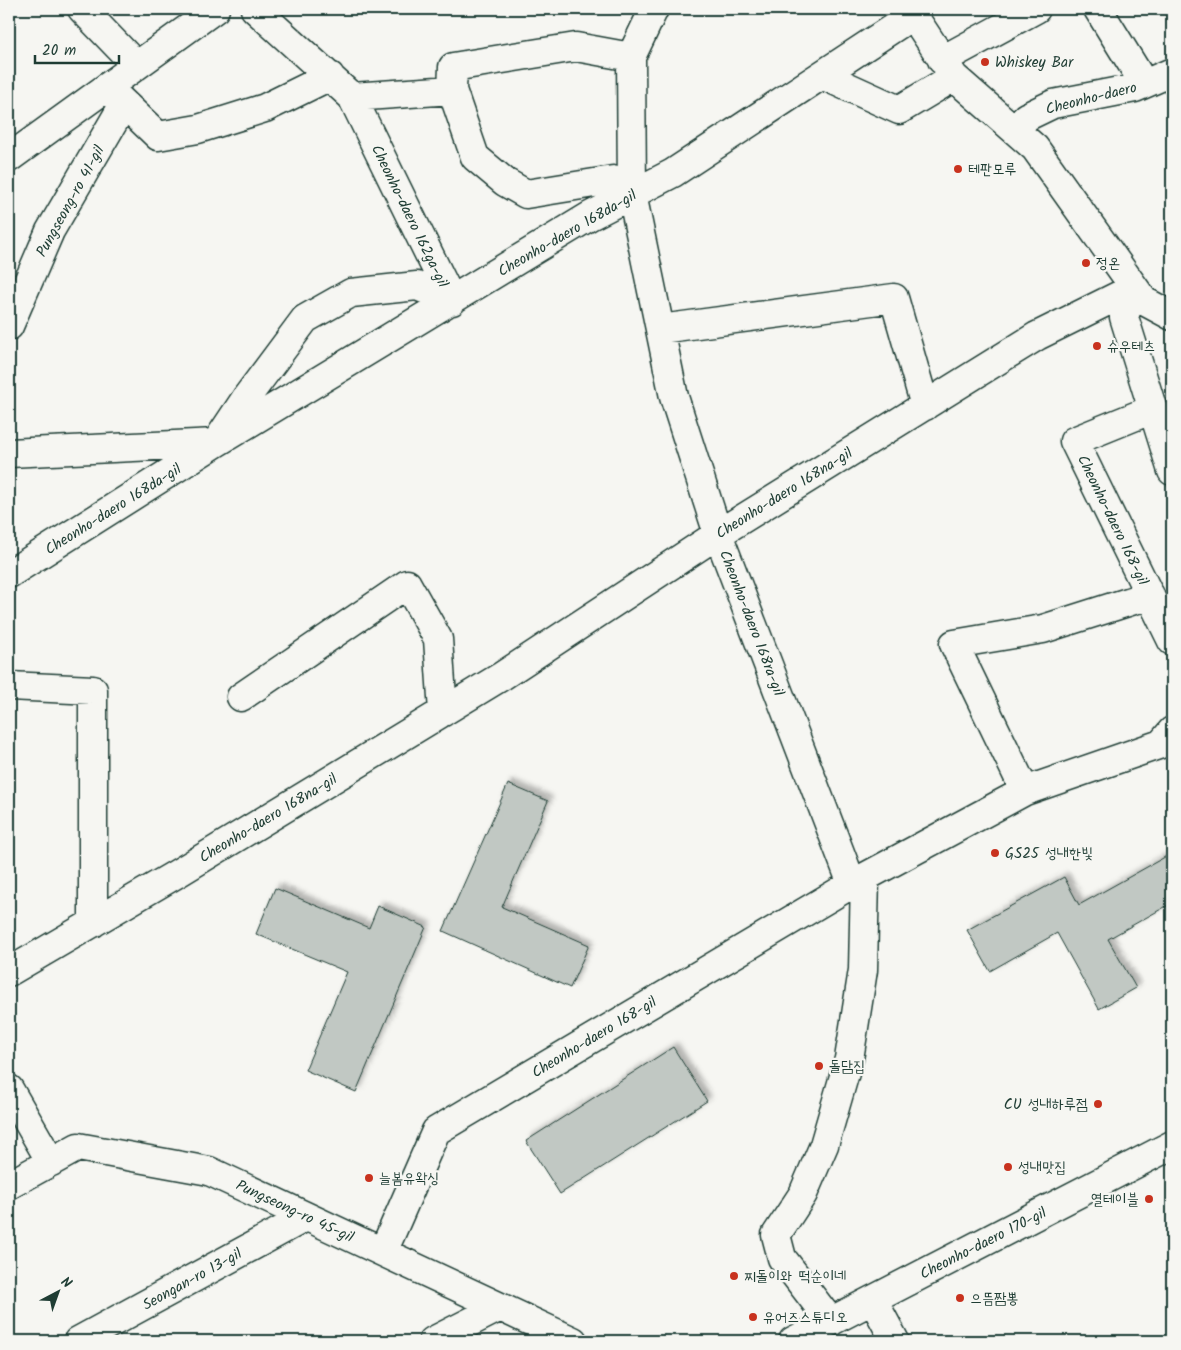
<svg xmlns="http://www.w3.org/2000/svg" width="1181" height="1350" viewBox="0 0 1181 1350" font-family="Kalam,'Poor Story',sans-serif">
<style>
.building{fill:#c1c8c3;stroke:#1f3d34;filter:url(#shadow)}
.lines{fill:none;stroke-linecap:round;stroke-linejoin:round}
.minor-casing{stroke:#1f3d34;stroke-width:31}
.minor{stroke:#f6f6f2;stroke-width:28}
.poi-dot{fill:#c8321e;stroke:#f6f6f2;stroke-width:2}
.labels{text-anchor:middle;stroke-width:4.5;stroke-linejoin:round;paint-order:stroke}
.poi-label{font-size:15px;fill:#1f3d34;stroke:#f6f6f2;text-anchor:start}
.street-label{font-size:15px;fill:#1f3d34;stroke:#f6f6f2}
</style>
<defs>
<filter id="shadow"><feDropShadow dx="4.5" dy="-4.5" stdDeviation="2.5" flood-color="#0004"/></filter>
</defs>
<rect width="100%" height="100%" fill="#f6f6f2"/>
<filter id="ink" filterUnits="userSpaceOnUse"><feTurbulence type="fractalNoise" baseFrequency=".02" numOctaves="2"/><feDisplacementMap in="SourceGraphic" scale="10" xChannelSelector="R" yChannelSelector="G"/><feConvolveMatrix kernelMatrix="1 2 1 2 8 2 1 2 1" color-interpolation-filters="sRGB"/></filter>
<g filter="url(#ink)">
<path class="building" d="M508 784 548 801 502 907 589 945 570 988 443 931Z
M1172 853V903L1108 939 1136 988 1099 1009 1057 933 990 971 967 930 1064 877 1079 905Z
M275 888 369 928 378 906 426 927 356 1092 305 1070 347 972 256 934Z
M673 1047 707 1101 560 1194 526 1141Z"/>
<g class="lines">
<defs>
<path id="minor" d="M82 9 136 65
M255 9 352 97 452 301
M654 9 631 57 632 194 674 397 718 534 852 884
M909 9 954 77 1035 148 1144 301 1172 316
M1098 9 1140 77 1135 88
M942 60 1036 9
M822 75 899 110 954 77
M107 87 158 136 198 129 265 108 330 76
M452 90 453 67 576 47 631 57
M352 97 452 90 475 157 505 182 526 194 613 180 632 194
M1016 131 1026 117 1053 104 1135 88 1172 72
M9 158 215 9
M1134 288 1124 317 1172 471
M9 326 50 231 124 104
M660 329 894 298 925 406
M1153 409 1074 441 1172 641
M9 453 216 443 246 398 305 319 351 293 417 286 452 301
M9 574 216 443 590 216 673 173 913 15
M9 686 93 690V923
M241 697 407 584 438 639 443 712
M1025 791 954 644 1043 629 1150 595
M9 972 178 873 502 676 718 534 1037 336 1134 288
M9 1089 51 1162
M9 1185 78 1147 209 1171 573 1341
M383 1252 436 1131 852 884 1025 791 1161 744 1172 731
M873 1300 895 1341
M831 1322 782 1258 776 1235 803 1194 824 1145 849 1059 863 970 865 877
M78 1341 306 1217
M433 1341 500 1307
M793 1341 1172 1145"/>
</defs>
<use href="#minor" class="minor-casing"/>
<use href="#minor" class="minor"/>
</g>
</g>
<g class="poi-dot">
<circle cx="985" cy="62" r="5"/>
<circle cx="958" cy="169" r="5"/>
<circle cx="1086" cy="263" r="5"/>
<circle cx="1097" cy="346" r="5"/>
<circle cx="995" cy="853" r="5"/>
<circle cx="819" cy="1066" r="5"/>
<circle cx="1098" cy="1104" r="5"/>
<circle cx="1008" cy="1167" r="5"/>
<circle cx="369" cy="1178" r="5"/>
<circle cx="1149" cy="1199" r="5"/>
<circle cx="734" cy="1276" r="5"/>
<circle cx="960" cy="1298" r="5"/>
<circle cx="753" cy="1317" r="5"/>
</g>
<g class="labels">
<g class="poi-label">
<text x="995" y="67">Whiskey Bar</text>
<text x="968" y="174">테판모루</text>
<text x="1096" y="268">정온</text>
<text x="1107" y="351">슈우테츠</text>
<text x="1005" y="858">GS25 성내한빛</text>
<text x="829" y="1071">돌담집</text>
<text x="1088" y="1109" text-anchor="end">CU 성내하루점</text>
<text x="1018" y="1172">성내맛집</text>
<text x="379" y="1183">늘봄유왁싱</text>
<text x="1139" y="1204" text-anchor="end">열테이블</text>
<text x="744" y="1281">찌돌이와 떡순이네</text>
<text x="970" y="1303">으뜸짬뽕</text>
<text x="763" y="1322">유어즈스튜디오</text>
</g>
<g class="street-label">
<text transform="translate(1091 98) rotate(-14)" y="5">Cheonho-daero</text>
<text transform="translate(70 201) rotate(-61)" y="5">Pungseong-ro 41-gil</text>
<text transform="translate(410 216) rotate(64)" y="5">Cheonho-daero 162ga-gil</text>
<text transform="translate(567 233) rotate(-30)" y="5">Cheonho-daero 168da-gil</text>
<text transform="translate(784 493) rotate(-32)" y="5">Cheonho-daero 168na-gil</text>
<text transform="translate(113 509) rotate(-32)" y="5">Cheonho-daero 168da-gil</text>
<text transform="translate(1113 520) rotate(64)" y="5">Cheonho-daero 168-gil</text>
<text transform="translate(752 623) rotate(69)" y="5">Cheonho-daero 168ra-gil</text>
<text transform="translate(268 818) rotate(-31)" y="5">Cheonho-daero 168na-gil</text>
<text transform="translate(594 1037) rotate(-31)" y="5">Cheonho-daero 168-gil</text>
<text transform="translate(295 1211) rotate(25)" y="5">Pungseong-ro 45-gil</text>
<text transform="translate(983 1243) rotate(-27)" y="5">Cheonho-daero 170-gil</text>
<text transform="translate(192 1279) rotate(-29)" y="5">Seongan-ro 13-gil</text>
</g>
</g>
<rect width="1181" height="1350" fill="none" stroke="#f6f6f2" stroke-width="30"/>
<rect x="15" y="15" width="1151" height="1320" fill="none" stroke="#1f3d34" stroke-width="2" filter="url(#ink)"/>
<g transform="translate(58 1292) rotate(41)" stroke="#f6f6f2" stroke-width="4" paint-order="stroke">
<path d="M0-4L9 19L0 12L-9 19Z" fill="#1f3d34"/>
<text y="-8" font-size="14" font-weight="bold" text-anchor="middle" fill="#1f3d34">N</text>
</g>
<path d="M35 55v8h84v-8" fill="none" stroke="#1f3d34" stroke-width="2.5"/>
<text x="42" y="55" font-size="15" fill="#1f3d34" stroke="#f6f6f2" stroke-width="4" paint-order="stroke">20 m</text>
</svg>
